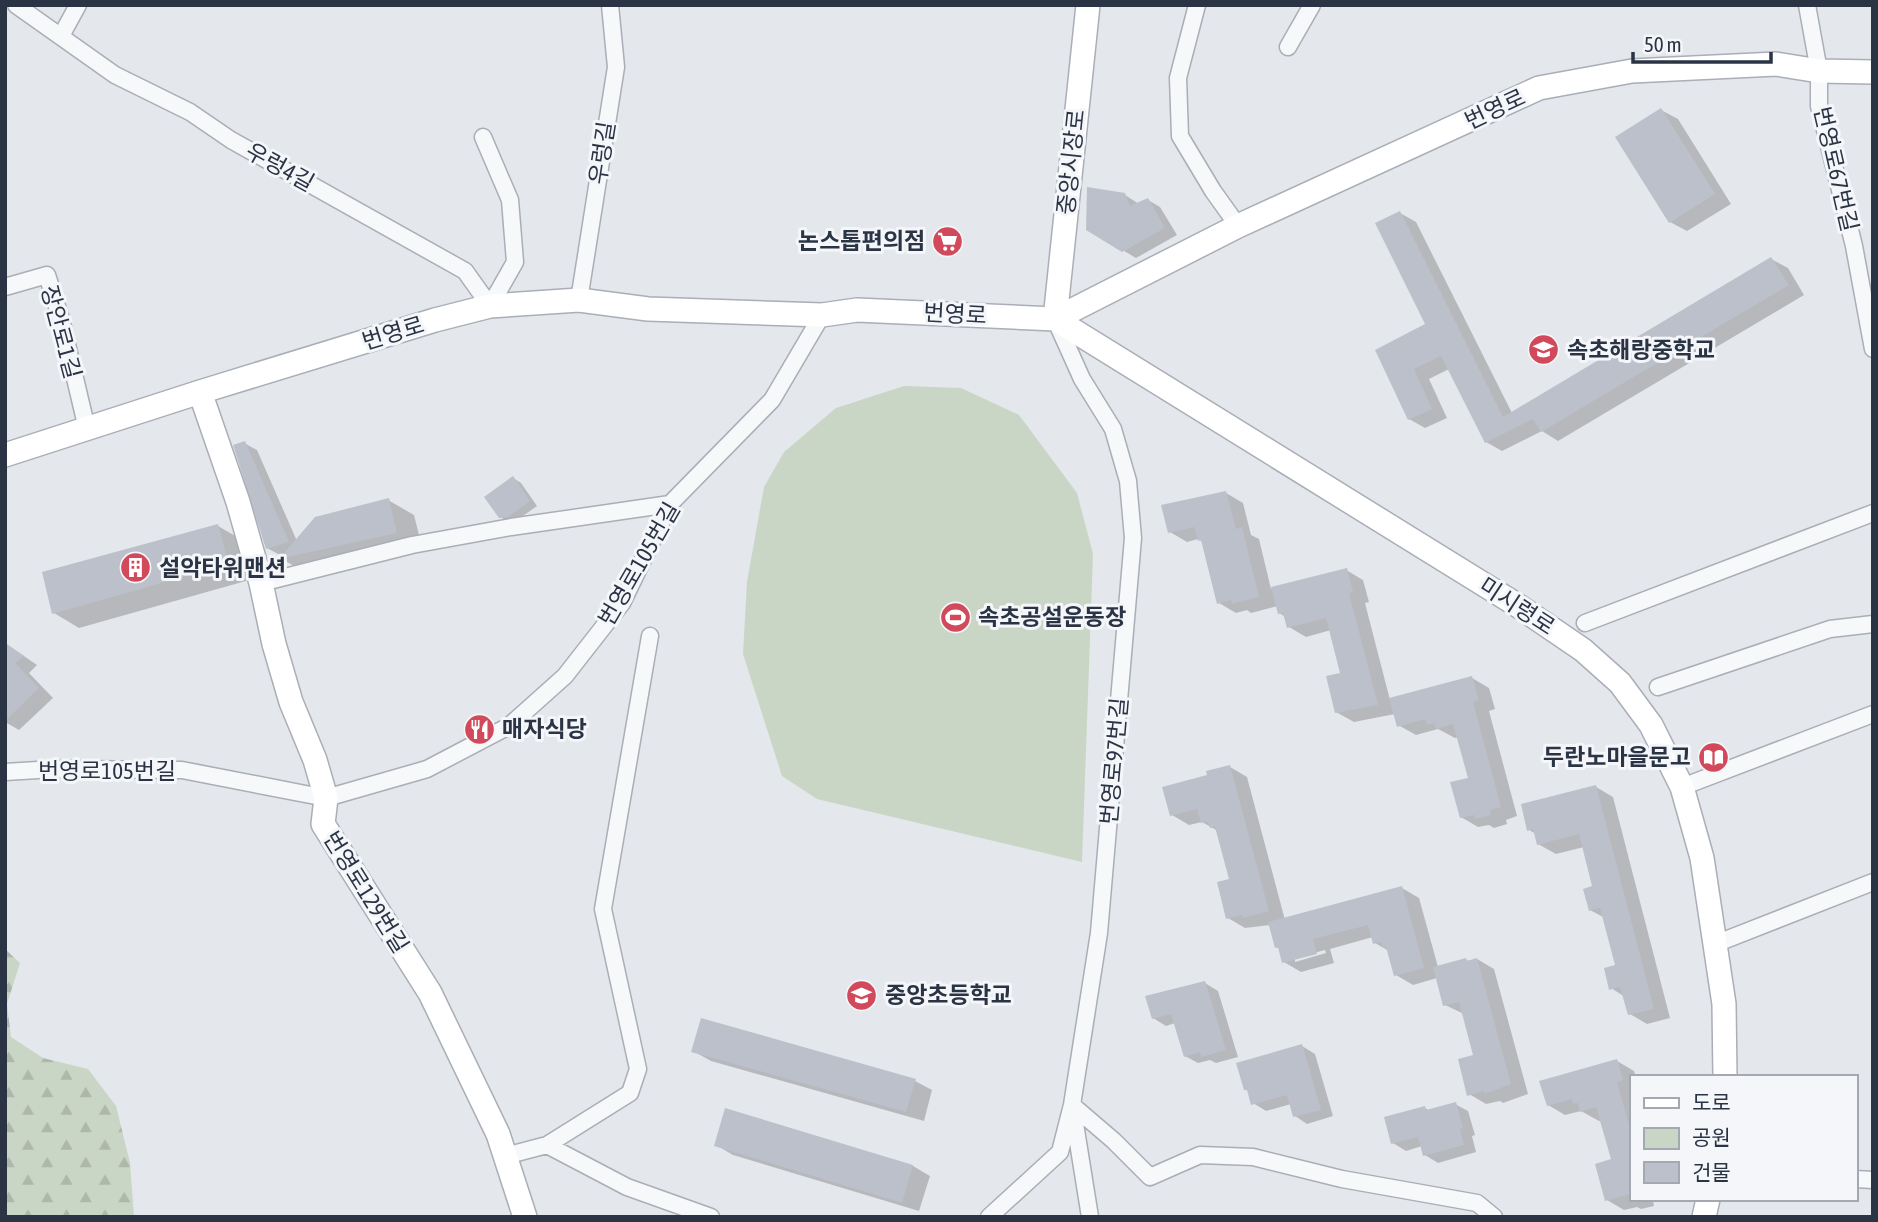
<svg xmlns="http://www.w3.org/2000/svg" width="1878" height="1222" viewBox="0 0 1878 1222" font-family="'Asap Condensed','Noto Sans KR',sans-serif">
<style>
.green{fill:#c9d6c5}
.forest{fill:url(#forest-firs)}
.shadow{fill:#0003;fill-rule:evenodd}
.building{fill:#bbc0ca}
.lines{fill:none;stroke-linecap:round;stroke-linejoin:round}
.street-casing{stroke:#a9aeb7;stroke-width:19}
.secondary-casing{stroke:#a9aeb7;stroke-width:26}
.street{stroke:#f7f8fa;stroke-width:16}
.secondary{stroke:#fff;stroke-width:23}
.labels{text-anchor:middle;stroke-width:6;stroke-linejoin:round;paint-order:stroke}
.street-label{font-size:23px;fill:#2b3445;stroke:#f4f6f9}
.poi-label{font-size:23px;font-weight:bold;fill:#2b3445;stroke:#f4f6f9;text-anchor:start}
</style>
<defs>
<pattern id="forest-firs" width="22" height="20" patternUnits="userSpaceOnUse" patternTransform="scale(1.75)"><rect width="22" height="20" fill="#c9d6c5"/><path d="M5 1l3.5 6h-7zM16 11l3.5 6h-7z" fill="#adb8ab"/></pattern>
</defs>
<rect width="100%" height="100%" fill="#e4e7ec"/>
<path class="green" d="M904 386 961 388 1019 415 1077 493 1093 554 1082 862 817 799 782 776 743 654 747 582 764 487 784 452 836 408Z"/>
<path class="forest" d="M5 949 20 963 7 1004 11 1037 43 1058 88 1069 116 1106 130 1163 134 1217H5Z"/>
<path class="shadow" d="M1661 110 1678 119 1731 204 1687 231 1670 222Z
M1125 195 1139 204 1148 200 1160 207 1177 235 1136 258 1087 229Z
M1400 213 1416 222 1512 413 1771 259 1788 268 1804 295 1558 441 1542 431 1502 451 1486 442 1449 369 1429 379 1447 418 1425 428 1409 419 1378 350 1428 325Z
M244 443 257 450 297 541 388 500 414 515 422 547 306 573 282 559 287 553 280 555 267 548Z
M513 478 521 483 537 506 516 521 509 522 500 517Z
M1226 493 1243 503 1251 535 1259 539 1271 589 1346 570 1363 580 1369 602 1365 603 1390 700 1472 678 1489 688 1495 709 1489 711 1517 816 1506 820 1507 824 1494 828 1489 825 1478 827 1461 817 1470 779 1458 737 1455 738 1438 729 1416 735 1398 725 1395 714 1354 722 1336 712 1342 674 1331 630 1306 637 1289 627 1286 617 1279 613 1278 606 1251 613 1247 610 1236 613 1219 603 1203 542 1198 539 1187 542 1170 532Z
M218 526 244 541 253 579 79 628 54 613Z
M5 643 37 665 29 673 53 698 19 730 5 722Z
M1230 767 1247 777 1285 920 1402 888 1419 898 1438 967 1466 960 1470 961 1477 959 1494 969 1528 1094 1503 1103 1500 1101 1486 1104 1469 1094 1475 1056 1464 1014 1445 1005 1437 978 1413 985 1396 975 1389 951 1375 943 1373 937 1330 949 1334 963 1301 972 1284 962 1280 949 1276 947 1270 925 1245 928 1228 918 1231 880 1218 831 1202 822 1189 825 1172 815 1209 777ZM1325 950 1326 953 1295 962V958Z
M1596 787 1613 797 1670 1018 1647 1024 1630 1014 1625 997 1611 988 1617 966 1605 918 1590 910 1594 888 1584 847 1556 854 1538 844 1536 834 1529 830Z
M1205 983 1218 991 1238 1057 1216 1063 1210 1060 1198 1063 1185 1056 1175 1023 1166 1026 1153 1018Z
M1302 1046 1315 1054 1333 1116 1307 1124 1295 1116 1291 1104 1266 1111 1253 1103 1249 1092 1245 1089Z
M693 1051 915 1081 932 1090 924 1121 711 1061Z
M1617 1061 1634 1071 1636 1077H1631V1199H1658L1653 1201 1654 1206 1641 1209 1637 1207 1624 1210 1607 1200 1613 1160 1602 1120 1599 1121 1581 1111 1565 1115 1548 1105Z
M1455 1104 1468 1111 1475 1135 1472 1136 1476 1152 1438 1163 1425 1155 1422 1146 1406 1151 1393 1143 1425 1108 1430 1111Z
M726 1110 913 1166 930 1176 919 1211 733 1155 716 1145Z"/>
<path class="building" d="M1661 108 1715 194 1669 223 1615 137Z
M1087 187 1125 193 1130 206 1148 198 1165 228 1122 252 1086 230Z
M1400 211 1503 417 1771 257 1789 285 1541 432 1533 419 1485 443 1441 356 1414 369 1432 409 1408 420 1375 350 1425 324 1375 223Z
M245 441 289 542 266 549 233 445Z
M513 476 530 501 508 517 499 518 484 497Z
M1226 491 1236 529 1242 527 1259 597 1232 604 1231 600 1217 604 1201 540 1198 541 1194 527 1168 533 1161 505Z
M389 498 397 533 279 559 315 517Z
M218 524 229 564 52 614 42 572Z
M1347 568 1353 592 1349 593 1378 705 1335 713 1326 676 1340 673 1326 618 1287 628 1283 613 1278 614 1271 587Z
M5 643 24 656 15 663 39 688 5 721Z
M1472 676 1479 700 1473 702 1501 807 1490 810 1491 815 1475 819 1474 815 1460 818 1450 782 1468 778 1453 724 1436 729 1434 723 1427 725 1425 719 1397 727 1389 698Z
M1230 765 1269 911 1243 918 1242 915 1226 919 1217 882 1229 879 1215 827 1210 828 1208 822 1201 823 1197 809 1170 816 1162 787 1207 775 1206 771Z
M1596 785 1654 1009 1628 1015 1620 987 1609 990 1604 968 1615 965 1600 908 1589 911 1583 889 1592 886 1579 834 1537 845 1533 829 1527 831 1521 804Z
M1402 886 1424 968 1394 976 1386 947 1383 948 1381 942 1373 944 1368 925 1313 939 1317 954 1282 963 1278 947 1275 948 1268 922Z
M1466 958 1467 961 1477 958 1511 1084 1485 1094 1484 1091 1467 1096 1458 1059 1473 1055 1459 1002 1443 1006 1433 967Z
M1205 981 1226 1050 1201 1057 1200 1052 1184 1057 1171 1014 1152 1019 1145 996Z
M701 1018 916 1079 906 1112 691 1052Z
M1302 1044 1321 1110 1293 1117 1287 1095 1251 1105 1247 1090H1244L1236 1063Z
M1617 1059 1623 1080 1617 1082 1631 1132V1194L1605 1201 1595 1164 1611 1159 1596 1107 1580 1112 1578 1103 1573 1104 1572 1099 1547 1106 1539 1081Z
M1456 1102 1463 1128 1460 1129 1464 1145 1423 1156 1418 1137 1391 1144 1384 1117 1425 1106 1426 1110Z
M725 1108 913 1165 902 1203 714 1146Z"/>
<g class="lines">
<defs>
<path id="street" d="M16 5 115 75 190 112 231 140 465 271 490 306 515 262 510 200 483 137
M1197 5 1178 78 1180 136 1213 191 1238 226
M1807 5 1819 71V106L1854 246 1873 349
M61 36 78 5
M1288 47 1312 5
M5 287 47 275 61 319 87 429
M579 300 616 67 610 5
M1055 319 1082 379 1113 429 1128 481 1133 538 1099 933 1072 1105 1090 1217
M261 583 412 545 511 527 670 504
M1585 623 1873 513
M1658 687 1830 629 1873 624
M5 772 54 769 182 770 326 798 427 769 509 726 565 676 622 603 670 504 772 400 822 315
M1682 787 1873 714
M1715 944 1873 882
M547 1145 627 1187 711 1217
M505 1156 547 1145 630 1093 638 1069 603 909 650 636
M1855 1179 1873 1180
M989 1217 1060 1152 1072 1105 1114 1141 1150 1177 1200 1155 1253 1157 1342 1179 1477 1203 1494 1217"/>
<path id="secondary" d="M1055 319 1517 605 1583 650 1620 683 1651 725 1682 787 1702 858 1724 1004 1725 1077
M1055 319 1088 5
M200 392 238 502 261 583 274 644 291 702 315 760 326 798 323 824 430 993 498 1134 525 1217
M5 455 200 392 435 320 490 306 579 300 648 309 822 315 857 310 1055 319 1238 226 1539 88 1632 71 1776 64 1819 71 1873 72
M1704 1217 1708 1199"/>
</defs>
<use href="#street" class="street-casing"/>
<use href="#secondary" class="secondary-casing"/>
<use href="#street" class="street"/>
<use href="#secondary" class="secondary"/>
</g>
<defs>
<symbol id="supermarket-disc" viewBox="-11 -11 22 22"><circle r="9.5" fill="#d1495b" stroke="#f4f6f9"/><path d="M-6-5.5h2.5l.6 2H6L4.5 2H-2.5L-4.4-4H-6ZM-1.5 3.2a1.3 1.3 0 1 0 .1 0ZM3 3.2a1.3 1.3 0 1 0 .1 0Z" fill="#fff"/></symbol>
<symbol id="school-disc" viewBox="-11 -11 22 22"><circle r="9.5" fill="#d1495b" stroke="#f4f6f9"/><path d="M0-5L7-2L0 1L-7-2ZM-4 1L0 2.5L4 1V4Q0 6-4 4Z" fill="#fff"/></symbol>
<symbol id="building-disc" viewBox="-11 -11 22 22"><circle r="9.5" fill="#d1495b" stroke="#f4f6f9"/><path d="M-4-6H4V6H1V3H-1V6H-4ZM-2.5-4.3h1.7v1.8h-1.7ZM.8-4.3h1.7v1.8H.8ZM-2.5-1h1.7V.8h-1.7ZM.8-1h1.7V.8H.8Z" fill="#fff"/></symbol>
<symbol id="stadium-disc" viewBox="-11 -11 22 22"><circle r="9.5" fill="#d1495b" stroke="#f4f6f9"/><path d="M0-5a6.5 5 0 1 0 0 10a6.5 5 0 1 0 0-10ZM-3.5-1.8h7v3.6h-7Z" fill="#fff"/></symbol>
<symbol id="restaurant-disc" viewBox="-11 -11 22 22"><circle r="9.5" fill="#d1495b" stroke="#f4f6f9"/><path d="M-5-6h1v4h1v-4h1v4h1v-4h1v5L-1.5 .5V6h-2V.5L-5-1ZM5-6V6H3V1.5H1.5Q1.5-4 5-6Z" fill="#fff"/></symbol>
<symbol id="library-disc" viewBox="-11 -11 22 22"><circle r="9.5" fill="#d1495b" stroke="#f4f6f9"/><path d="M-6-4Q-3-5.5-.7-3.5V5Q-3 3-6 4ZM6-4Q3-5.5 .7-3.5V5Q3 3 6 4Z" fill="#fff"/></symbol>
</defs>
<g fill-rule="evenodd">
<use href="#supermarket-disc" x="930" y="224" width="35" height="35"/>
<use href="#school-disc" x="1526" y="332" width="35" height="35"/>
<use href="#building-disc" x="118" y="550" width="35" height="35"/>
<use href="#stadium-disc" x="938" y="600" width="35" height="35"/>
<use href="#restaurant-disc" x="462" y="712" width="35" height="35"/>
<use href="#library-disc" x="1696" y="740" width="35" height="35"/>
<use href="#school-disc" x="844" y="978" width="35" height="35"/>
</g>
<g class="labels">
<g class="street-label">
<text transform="translate(1495 109) rotate(-25)" y="8">번영로</text>
<text transform="translate(602 153) rotate(-81)" y="8">우렁길</text>
<text transform="translate(1071 162) rotate(-84)" y="8">중앙시장로</text>
<text transform="translate(280 167) rotate(29)" y="8">우렁4길</text>
<text transform="translate(1836 169) rotate(77)" y="8">번영로67번길</text>
<text transform="translate(955 314) rotate(3)" y="8">번영로</text>
<text transform="translate(61 332) rotate(75)" y="8">장안로1길</text>
<text transform="translate(393 333) rotate(-17)" y="8">번영로</text>
<text transform="translate(639 564) rotate(-60)" y="8">번영로105번길</text>
<text transform="translate(1517 606) rotate(33)" y="8">미시령로</text>
<text transform="translate(1114 761) rotate(-85)" y="8">번영로97번길</text>
<text x="107" y="779">번영로105번길</text>
<text transform="translate(366 892) rotate(58)" y="8">번영로129번길</text>
</g>
<g class="poi-label">
<text x="925" y="249" text-anchor="end">논스톱편의점</text>
<text x="1567" y="358">속초해랑중학교</text>
<text x="159" y="576">설악타워맨션</text>
<text x="978" y="625">속초공설운동장</text>
<text x="502" y="737">매자식당</text>
<text x="1691" y="765" text-anchor="end">두란노마을문고</text>
<text x="885" y="1003">중앙초등학교</text>
</g>
</g>
<rect width="1878" height="1222" fill="none" stroke="#2b3445" stroke-width="14"/>
<rect x="1630" y="1075" width="228" height="126" fill="#f4f6f9" stroke="#a4a8b1" stroke-width="2"/>
<rect x="1644" y="1098" width="35" height="10" fill="#ffffff" stroke="#a4a8b1" stroke-width="2"/>
<text x="1692" y="1110" font-size="21" fill="#2b3445">도로</text>
<rect x="1644" y="1128" width="35" height="21" fill="#c9d6c5" stroke="#a4a8b1" stroke-width="2"/>
<text x="1692" y="1145" font-size="21" fill="#2b3445">공원</text>
<rect x="1644" y="1162" width="35" height="21" fill="#bbc0ca" stroke="#a4a8b1" stroke-width="2"/>
<text x="1692" y="1180" font-size="21" fill="#2b3445">건물</text>
<path d="M1633 52v10h138v-10" fill="none" stroke="#2b3445" stroke-width="3.5"/>
<text x="1644" y="52" font-size="21" fill="#2b3445" stroke="#f4f6f9" stroke-width="5" paint-order="stroke">50 m</text>
</svg>
